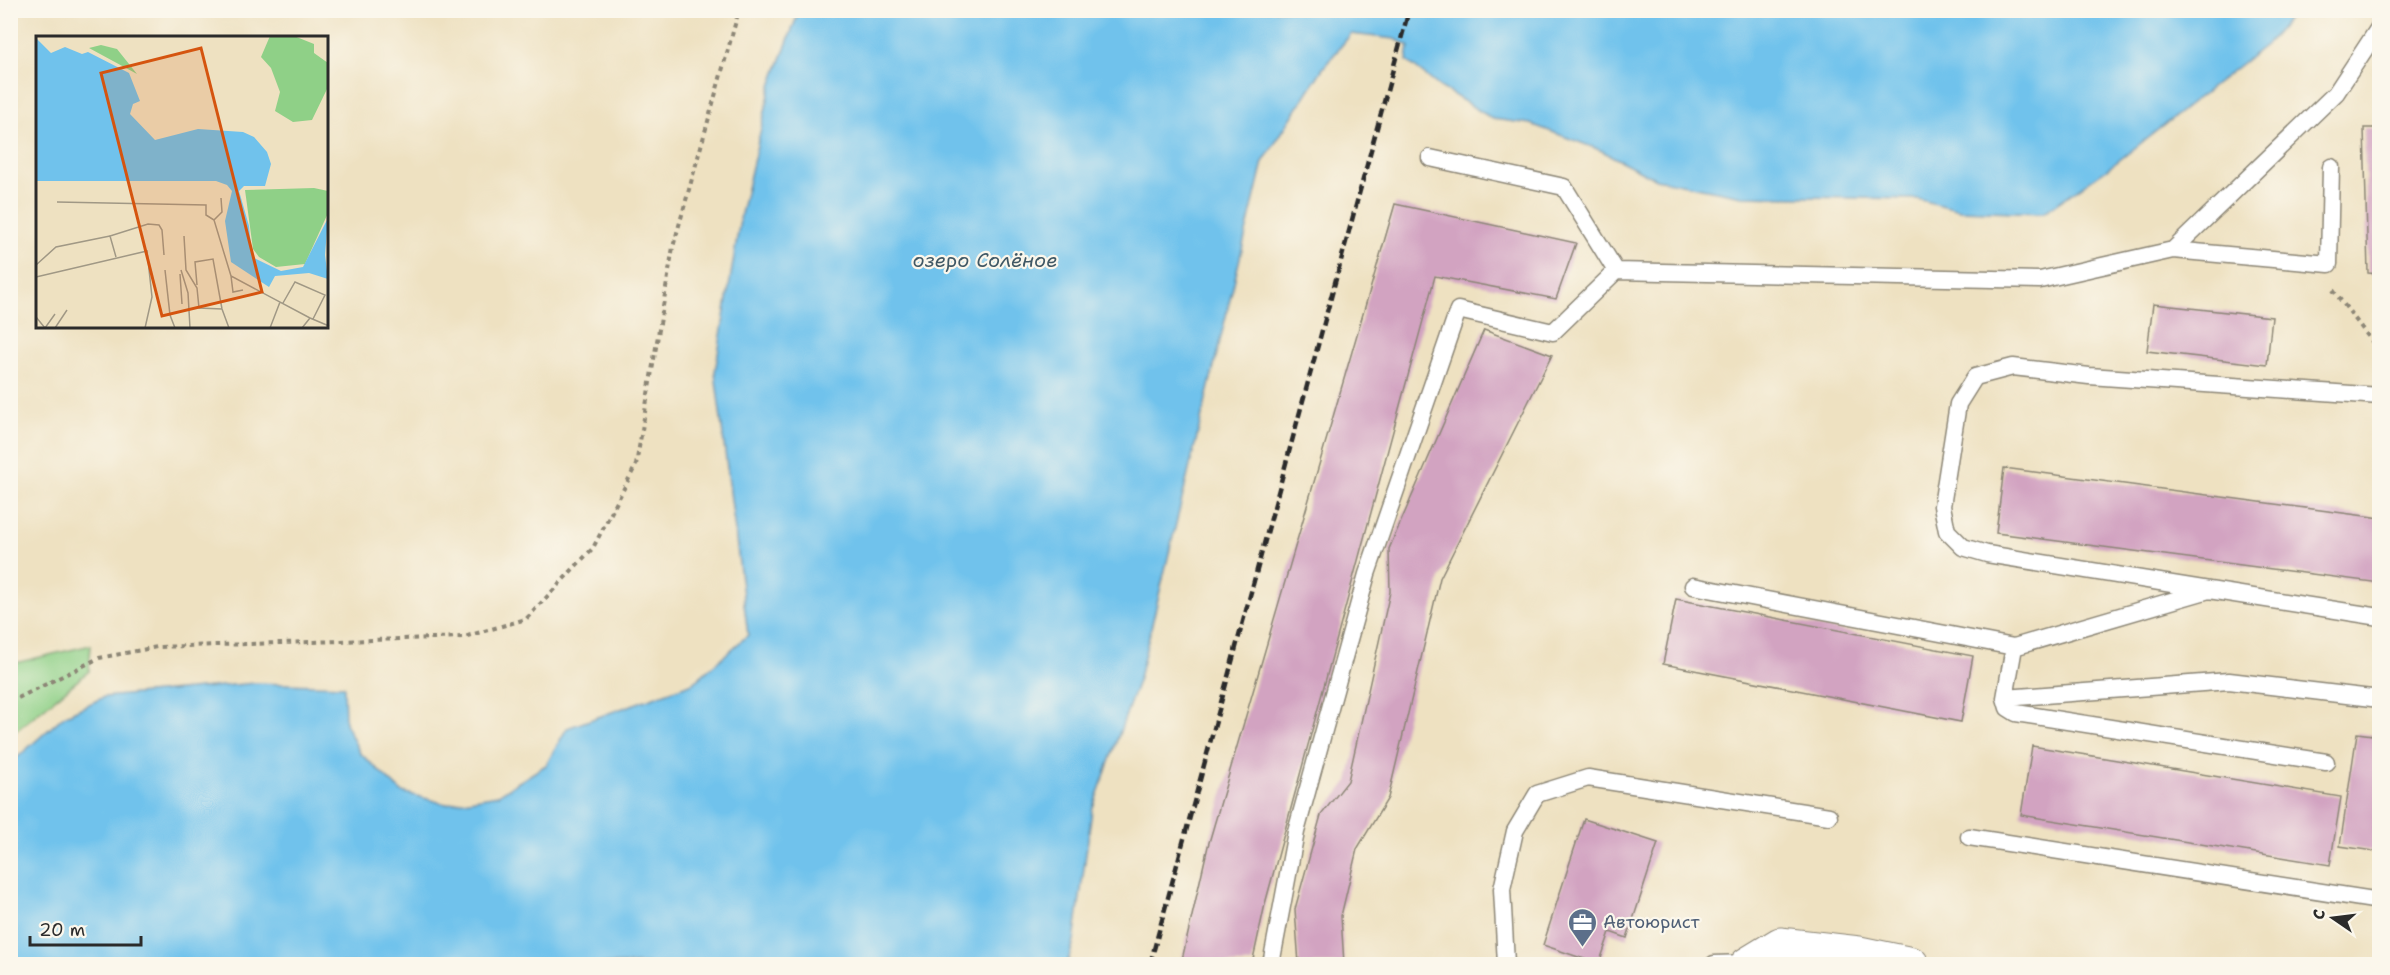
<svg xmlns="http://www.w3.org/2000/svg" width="2390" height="975" viewBox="0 0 2390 975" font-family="'Shantell Sans',sans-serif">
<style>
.green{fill:#8fd087;stroke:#5d7e59;stroke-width:1.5}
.water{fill:#70c2ec;stroke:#4e768c;stroke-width:1.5}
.building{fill:#d2a3c1}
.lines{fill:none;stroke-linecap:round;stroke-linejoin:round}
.lane-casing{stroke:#8c8676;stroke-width:19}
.street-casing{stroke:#8c8676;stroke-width:35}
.path{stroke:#8c8676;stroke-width:4;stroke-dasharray:4.5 4.5;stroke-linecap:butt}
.lane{stroke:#fff;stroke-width:16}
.street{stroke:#fff;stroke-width:33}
.rail{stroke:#2b2b2b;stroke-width:4.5;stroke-dasharray:9 4.5;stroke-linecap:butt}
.labels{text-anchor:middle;stroke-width:4.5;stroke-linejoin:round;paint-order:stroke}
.service-label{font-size:18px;fill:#4e5e75;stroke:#fbf7ec;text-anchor:start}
.water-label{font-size:20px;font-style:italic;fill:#405865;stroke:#fbf7ec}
.inset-road{fill:none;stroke:#a09885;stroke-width:1.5}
.view{fill:#d5540f;fill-opacity:0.15;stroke:#d5540f;stroke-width:3}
.inset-edge{fill:none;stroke:#2b2b2b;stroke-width:3}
</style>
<rect width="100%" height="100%" fill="#fbf7ec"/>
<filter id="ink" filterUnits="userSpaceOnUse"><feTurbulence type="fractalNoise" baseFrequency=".0167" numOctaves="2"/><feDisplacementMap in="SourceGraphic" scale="12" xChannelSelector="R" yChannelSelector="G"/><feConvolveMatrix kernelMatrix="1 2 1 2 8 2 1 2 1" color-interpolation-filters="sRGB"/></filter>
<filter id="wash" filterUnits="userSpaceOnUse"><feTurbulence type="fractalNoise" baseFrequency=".008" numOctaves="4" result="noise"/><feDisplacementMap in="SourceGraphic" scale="24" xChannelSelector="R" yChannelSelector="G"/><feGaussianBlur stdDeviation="1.35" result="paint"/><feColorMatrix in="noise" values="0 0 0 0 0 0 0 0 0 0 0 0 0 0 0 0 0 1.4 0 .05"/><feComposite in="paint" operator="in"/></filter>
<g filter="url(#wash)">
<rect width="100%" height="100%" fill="#eee1c1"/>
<path class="green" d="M91 645 89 671 11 735V664Z"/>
<path class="water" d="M799 11V10L2295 11 2268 43 2117 162 2043 213 1960 210 1917 199 1742 196 1656 179 1600 150 1531 124 1493 119 1440 87 1407 61 1409 46 1395 39 1351 34 1323 68 1263 162 1139 678 1092 810 1074 941 1067 964H11V763L64 716 104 697 255 683 344 686 345 723 360 753 402 792 446 804 498 795 546 765 567 728 693 683 748 635 715 372 741 214 771 86Z"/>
<g id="blocks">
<path class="building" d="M2364 128H2380V274L2368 273Z
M1395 204 1576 243 1556 299 1435 276 1265 904 1252 964H1181L1208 846Z
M2153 304 2272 317 2267 365 2147 351Z
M1484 330 1552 355 1440 578 1388 798 1357 849 1341 916 1344 964H1299L1295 909 1321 815 1348 781 1390 592 1389 549Z
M2004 468 2380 518V583L1996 533Z
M1676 599 1973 656 1961 722 1663 664Z
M2357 733 2380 736V852L2340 846Z
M2032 746 2341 797 2330 865 2021 815Z
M1584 819 1658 843 1627 938 1610 932 1599 964 1543 945Z"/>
</g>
</g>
<g filter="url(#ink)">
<use href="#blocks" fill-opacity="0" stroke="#8c8676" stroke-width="1.5"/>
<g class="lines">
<defs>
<path id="lane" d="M1430 158 1564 187 1616 271 2040 280 2173 250 2336 93 2380 26
M2173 250 2329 264 2331 167
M1693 586 2014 647 2209 590 2380 617
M2209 590 1987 554 1963 547 1947 531 1942 506 1958 404 1975 377 2013 367 2089 376 2380 396
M2014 647 2005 698 2008 708 2016 713 2326 762
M2005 698 2229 681 2380 699
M1969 837 2380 901
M1271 964 1296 832 1367 574 1458 310 1553 332 1616 271
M1506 964 1502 889 1515 831 1537 794 1588 778 1829 816
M1714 964 1748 963"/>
<path id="street" d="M1747 964 1780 944 1859 953 1912 964"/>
</defs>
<use href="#lane" class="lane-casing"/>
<use href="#street" class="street-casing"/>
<path class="path" d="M2333 290 2380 352
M10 702 99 658 157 647 464 637 526 619 593 548 636 465 673 247 739 10"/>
<use href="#lane" class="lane"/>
<use href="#street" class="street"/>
<path class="rail" d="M1150 964 1409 10"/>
</g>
</g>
<defs>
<symbol id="office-pin" viewBox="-11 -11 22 30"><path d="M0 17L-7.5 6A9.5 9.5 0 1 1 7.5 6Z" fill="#5c6f8a" stroke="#fbf7ec"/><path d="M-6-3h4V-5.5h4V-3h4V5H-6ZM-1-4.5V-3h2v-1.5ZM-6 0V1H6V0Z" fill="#fff"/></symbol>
</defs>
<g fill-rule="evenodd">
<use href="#office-pin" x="1566" y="906" width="33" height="45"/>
</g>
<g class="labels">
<g class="service-label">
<text x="1603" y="928">Автоюрист</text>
</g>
<g class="water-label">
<text x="985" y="267">озеро Солёное</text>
</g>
</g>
<g transform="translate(36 36)">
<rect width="292" height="292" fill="#eee1c1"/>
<path d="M234 0H258L278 8V17L292 27V51L276 84 257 86 239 75 244 56 235 32 225 21ZM65 9 81 13 101 38 53 12ZM278 152 292 155V177L269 228 240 231 223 221 217 213 209 154Z" fill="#8fd087"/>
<path d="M0 2 15 17 29 11 46 18 52 16 93 37 104 65 97 68 94 78 119 104 162 93 207 96 218 101 231 116 235 128 229 150H208L203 155 213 190 216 221 245 235 267 231 292 182 289 219 292 243 273 237 239 240 233 251 195 226 189 185 196 155 191 149 180 145H0Z" fill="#70c2ec"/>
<path class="inset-road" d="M185 162 186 176 178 184 195 240 274 282M21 166 170 169V179L178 184M148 200 150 234 161 252 163 272 186 273 193 292M80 221 74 200 112 188 123 189 126 194 128 219M0 229 20 211 74 200M129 234 134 279 139 292M145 234 152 257 154 292M144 238 146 268M195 240 197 256 207 254M0 241 111 215 116 261 109 292M161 249 159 226 177 223 186 273M247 267 259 246 289 259 277 283M0 281 9 292 19 278M19 292 31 274M234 292 244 266M266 292 274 282 293 290"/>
<path class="view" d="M165 12 226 256 126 280 65 37Z"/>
<rect width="292" height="292" class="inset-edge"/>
</g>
<rect width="2390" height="975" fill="none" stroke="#fbf7ec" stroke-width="36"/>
<g transform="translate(2333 918) rotate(284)" stroke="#fbf7ec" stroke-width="4.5" paint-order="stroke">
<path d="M0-4.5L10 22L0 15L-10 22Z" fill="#2b2b2b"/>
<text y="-9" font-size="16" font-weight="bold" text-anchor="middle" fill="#2b2b2b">С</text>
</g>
<path d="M30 936v9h111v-9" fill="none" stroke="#2b2b2b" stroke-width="3"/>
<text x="39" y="936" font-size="18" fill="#2b2b2b" stroke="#fbf7ec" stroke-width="4.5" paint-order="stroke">20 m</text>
</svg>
